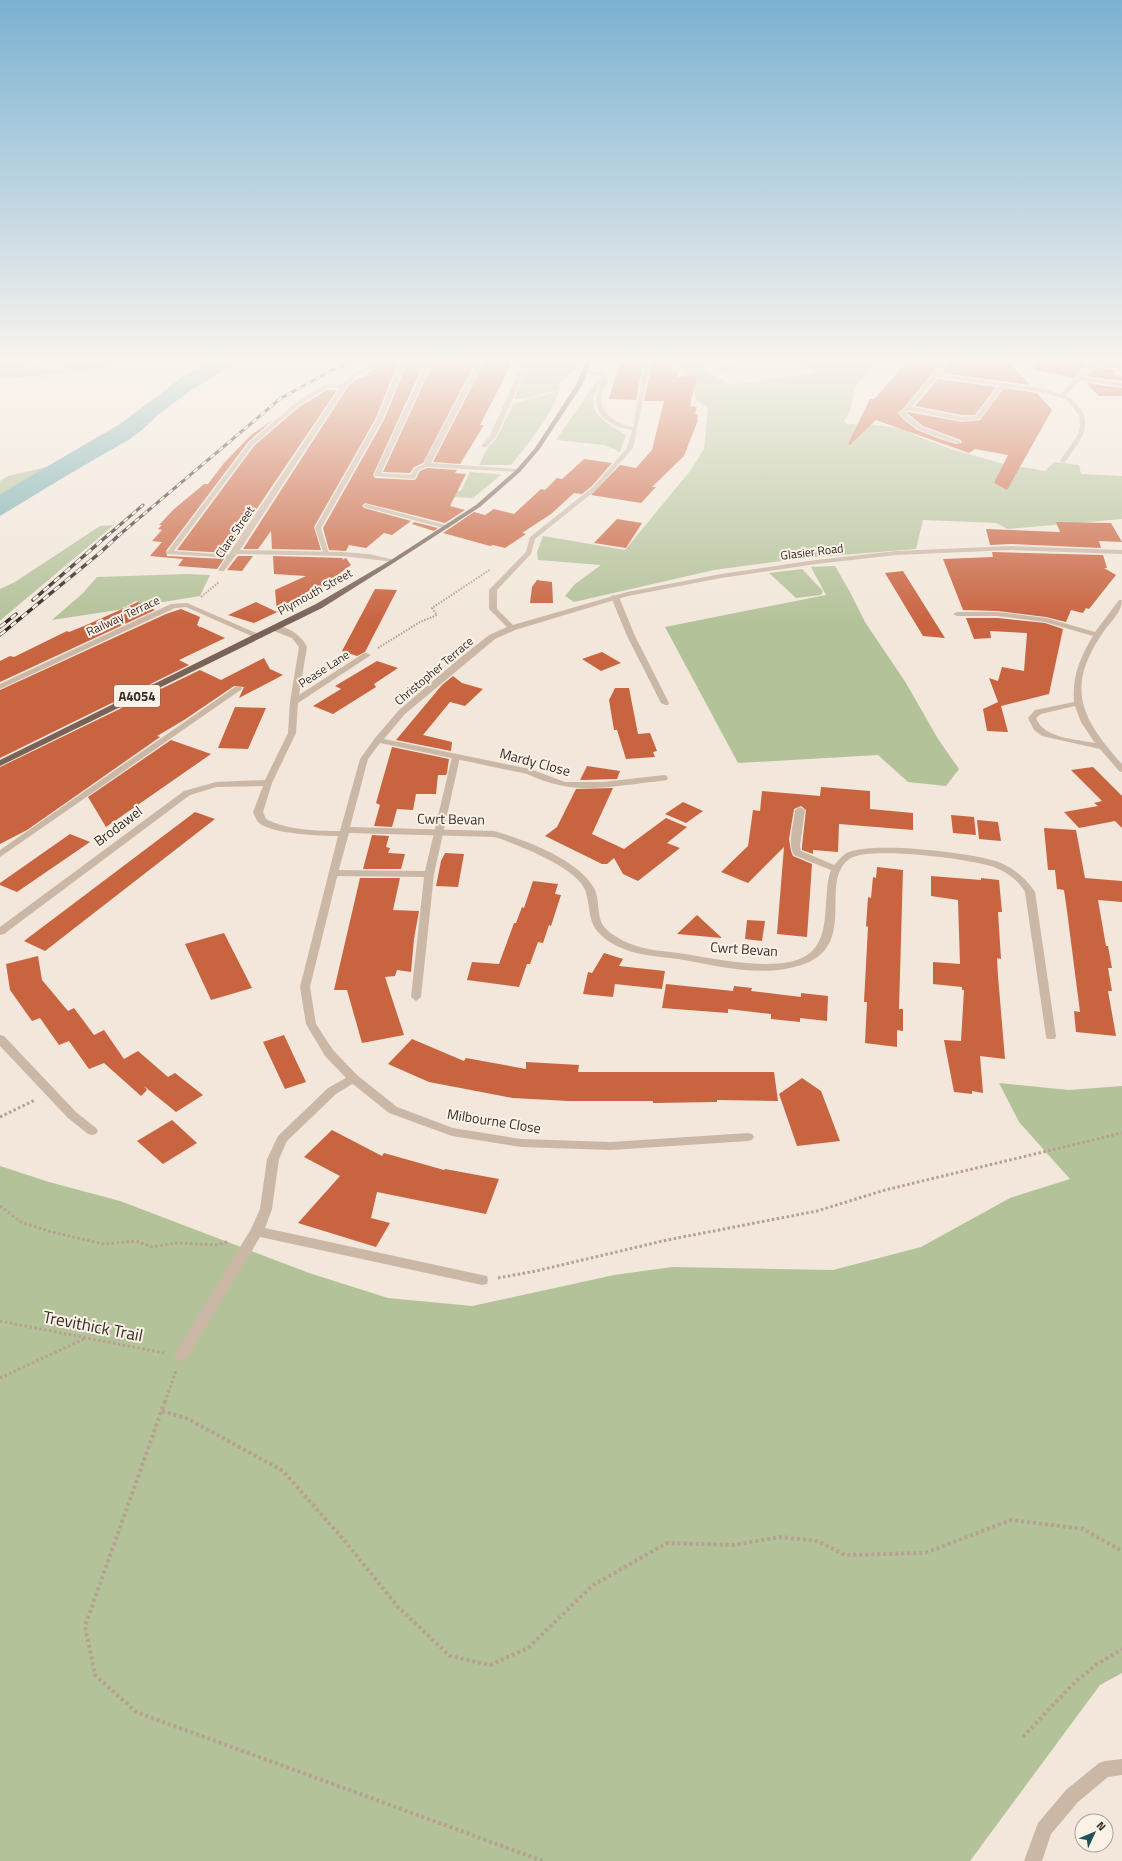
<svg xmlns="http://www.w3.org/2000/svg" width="1122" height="1861" viewBox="0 0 1122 1861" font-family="'Titillium Web',sans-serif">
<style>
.green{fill:#b4c29a}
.water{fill:#78adb0}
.building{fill:#c96441}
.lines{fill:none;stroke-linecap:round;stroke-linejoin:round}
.path-far3{stroke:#b6a190;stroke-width:1.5;stroke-dasharray:1 1;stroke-linecap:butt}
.path-far2{stroke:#b6a190;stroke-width:2;stroke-dasharray:1.5 1.5;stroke-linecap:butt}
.path-far1{stroke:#b6a190;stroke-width:3;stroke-dasharray:2.5 2.5;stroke-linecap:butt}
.path{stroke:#b6a190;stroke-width:4;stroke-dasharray:3 3;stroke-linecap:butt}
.lane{fill:#cbb7a6;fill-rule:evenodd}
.street{fill:#cbb7a6;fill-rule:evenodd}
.primary{fill:#796358;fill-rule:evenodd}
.rail-far1-casing{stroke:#362c27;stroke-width:3}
.rail-casing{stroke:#362c27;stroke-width:3.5}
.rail-far1{stroke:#faf1e7;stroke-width:2;stroke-dasharray:5.5;stroke-linecap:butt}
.rail{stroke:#faf1e7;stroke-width:2.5;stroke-dasharray:7;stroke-linecap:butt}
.labels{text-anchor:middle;stroke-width:4;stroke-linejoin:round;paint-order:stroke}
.far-street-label{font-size:12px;fill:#362c27;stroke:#faf1e7}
.shield{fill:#faf1e7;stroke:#716761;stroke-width:1}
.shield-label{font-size:13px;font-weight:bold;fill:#362c27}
.street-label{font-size:14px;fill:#362c27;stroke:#faf1e7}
.near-street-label{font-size:17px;fill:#362c27;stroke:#faf1e7}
</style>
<rect width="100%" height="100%" fill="#f2e7da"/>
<path class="green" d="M85 361H130L77 372 0 379V368H26L42 366 44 368 54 367 55 369H62V365Z
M531 361H577L576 368 566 377 540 375 564 379 557 385 559 386 558 390 523 399H514Z
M673 361H700L705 369 730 385 815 373 812 367 753 361H888L884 365 873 364 855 388 850 411 844 421 847 424 876 425 904 429 919 437 954 450 1004 464 1045 471 1054 462 1079 465 1081 474 1122 476V519L1008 529 996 523 923 520 916 549 804 558 714 570 574 602 565 596 575 584 601 565 538 560 537 552 543 536 625 550 690 471 704 449 708 408 695 399 694 383Z
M598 379H602C599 386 593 395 593 403 594 418 615 428 626 435L620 452 604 445 556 440Z
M558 392C556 409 523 451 511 465H479L488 447 496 439 513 404Z
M47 467 0 494V481L8 476Z
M470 472 497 474 501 475 473 498 452 497 451 490 461 491Z
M114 525 3 618 0 621V589L15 582 100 526Z
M835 566 850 592 865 622 906 683 938 739 959 769 946 786 908 782 878 755 738 763 665 627 826 595 811 567Z
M802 569 823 591 821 595 796 598 769 573Z
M188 574 210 575 200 596 145 605 136 601 122 608 124 609 52 620 83 593 97 577Z
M999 1083 1069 1090 1122 1086V1673L1100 1685 970 1861H0V1166L49 1182 120 1201 309 1273 388 1298 472 1306 614 1275 672 1267 833 1270 921 1247 1010 1198 1070 1179 1019 1122Z"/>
<path class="water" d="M211 361H240L190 391 159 414 143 429 130 439 71 473 0 516V494L120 424 185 375Z"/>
<path class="building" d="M413 361H425L373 475 375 478 413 480 416 479 420 471 427 468 457 470 455 473 466 474 450 506 465 510 445 523 365 503 362 506 364 508 411 521 392 535 384 533 366 548 349 545 346 551 329 550 323 528 384 420 407 363H411Z
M434 361H476L423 463 414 467 410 473 383 472Z
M485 361H511L512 363 480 425H484L460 464 433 462Z
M908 361H942L905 407 898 413 904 420 917 430 940 439 956 444 962 443 961 440 923 426 907 413 909 412 962 422 980 420 1004 388 1037 393 1052 410 1007 490 994 483 1008 455 975 449 969 453 876 420 850 445 848 444 870 399H874Z
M951 361H1008L1030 385 942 373Z
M1035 361H1090L1074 378 1034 370Z
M393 362H398L376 418 314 527 321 550 272 549 271 531 258 549H243L349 385 358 378 370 375 367 373Z
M619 363H643L636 400 609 399Z
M652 363H672L673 371H678L677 377 697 375 690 406 697 407 695 414 698 415 697 420H698L684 456 652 487H656L641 503 591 495 620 465 636 468 652 450 664 401H644Z
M1095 368 1115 370 1114 375 1122 376V381L1086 376Z
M938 379 996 387 975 415H962L915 406Z
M1086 383 1122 388V396H1099Z
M327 390H337L227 553 177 550 254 446 299 407Z
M273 420 248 442 166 551 167 556 224 559 217 569 178 566 183 559 150 556 162 542 152 541 162 530 158 529 162 525H159L173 510 204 484H208L224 463 251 435Z
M584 459 612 463 592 486 582 494 574 493 551 514 522 533 526 534 505 548 493 545 490 546 443 533 474 512 485 515 494 509 514 514 541 489 545 490 557 478 562 479Z
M617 519 642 523 626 548 594 543Z
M414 522 438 528 434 531 412 524Z
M1056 522 1111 523 1122 542 1099 541 1101 548 1011 544 990 545 986 529 1060 532Z
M992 552 1103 555 1107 568H1104L1116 575 1089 609 1086 608 1083 613 1071 610 1066 622 1046 617 998 611 963 610 943 559 993 557Z
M238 556H253L242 571 227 570Z
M273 556 343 558 342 560 346 558 351 565 305 599 254 623 228 615 256 602 277 612 275 590 306 576 274 574Z
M903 571 923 603 945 638 923 636 885 573Z
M537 580 552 582 553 603H530L532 587Z
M375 589 397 590 365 652 357 656 342 651Z
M138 602 155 610 0 682V661L10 656 14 657 67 631 69 632 84 626Z
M181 609 200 617 197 625 200 627 198 628 201 627 225 638 179 660 189 665 0 758V690L166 614Z
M966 618H998L1045 623 1063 629 1049 694 1001 706 1008 732 987 731 983 709 998 702 989 678 998 681 1002 667 1024 671 1027 633 990 631 991 638 974 639Z
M602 652 621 663 601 671 582 659Z
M264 658 270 669 283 675 239 698 244 687 234 686 184 720 157 736 160 737 27 830 0 844V767L200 670 221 680Z
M377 661 398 668 374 684 376 687 333 714 313 706 341 689 335 686Z
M453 676 462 683 483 689 465 706 450 702 423 735 452 742 451 751 396 740 442 685Z
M615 688H629L638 734 650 733 657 751 653 752 655 757 626 759 617 730H614L609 700Z
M235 707 266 708 248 749 218 748Z
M171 740 211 754 106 827 88 797Z
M392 747 449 759 447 773 446 775H438L436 794H416L413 810 397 809 392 827 374 826 380 805 376 803Z
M587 766 620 771 617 779 580 780Z
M1093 767 1122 796V828L1115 821 1079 828 1064 812 1098 806 1094 803 1102 801 1071 770Z
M821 787 870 791V809L913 813V830L839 824 838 852 813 850V854L802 850V846L806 810 801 806 794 809 789 839 791 851 793 856 812 864 807 937 777 934 784 847 748 883 721 872 748 846 753 810 760 811 762 791 820 796Z
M613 788 592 834 624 849 666 818 687 827 667 843 680 848 638 881 623 874 614 858 607 864H602L545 836 557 827 576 789Z
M683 802 703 811 686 823 665 814Z
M195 812 215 819 45 951 24 941Z
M951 815 974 817 976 835 953 833Z
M977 820 998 822 1001 841 979 839Z
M1044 828 1076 830 1085 878 1122 881V902L1098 900 1106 946H1108L1112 968H1108L1112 991H1108L1116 1036 1076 1032 1074 1011 1080 1012 1067 911 1064 890 1057 889 1055 870H1048Z
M70 834 90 842 17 892 0 885V883Z
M372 835 389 836 386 847 390 848 388 853 405 854 401 869H363Z
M445 853 464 854 458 887 436 886 441 861Z
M877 867 903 870 899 1009H903V1031L897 1030V1047L865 1043 867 1002H864L868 927 866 926 868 897 871 898 873 877 876 878Z
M931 876 981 880V878L999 880 1002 912H998L1001 959 997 958 998 976 1005 1059 980 1056 983 1093 972 1091V1094L954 1092 944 1040 961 1041 964 990H962V987L933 984V962L960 964 958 900 931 896Z
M360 878H400L393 910 419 911 414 939 411 972 397 970 395 976 385 977 404 1035 362 1043 347 990H334Z
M533 881 558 884 555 894 561 895 551 926 549 925 543 943 538 942 530 964H527L519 987 467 980 472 962 499 964 514 923H516L522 907 524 908Z
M697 915 722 938 677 934Z
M747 920 765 921 762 941 745 939Z
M224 933 252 988 211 1000 185 944Z
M604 953 623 959 619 966 665 971 662 989 615 984 613 997 583 994 588 972 592 973Z
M38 956 42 980 68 1011 74 1008 94 1035 104 1030 124 1059 138 1051 168 1077 175 1073 203 1095 176 1112 144 1086 147 1090 141 1096 104 1063 89 1069 69 1041 59 1045 40 1018 32 1021 10 990 6 964Z
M666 984 733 991 734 986 752 988 751 991 801 997V993L828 996 827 1021 800 1018V1022L771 1019V1014L728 1009V1013L662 1008Z
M284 1035 306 1082 285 1089 263 1042Z
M412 1039 464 1061 466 1058 526 1069V1062L579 1065 578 1072H774L778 1101 717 1100V1102L653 1103V1101H568L513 1098 429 1082 388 1064Z
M802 1078 821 1091 840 1141 797 1146 779 1094Z
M172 1120 197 1143 163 1164 137 1141Z
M332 1130 382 1156 384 1153 444 1170 445 1169 499 1179 486 1214 377 1192 371 1218 390 1223 376 1247 298 1223 340 1176 304 1157Z"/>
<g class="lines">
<path class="path-far3" d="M536 374 567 378
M33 378 78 373 135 361
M525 400 557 392"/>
<path class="path-far2" d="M201 597 219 582
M378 648 420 622 437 615 432 608 491 569"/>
<path class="path-far1" d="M0 1117 35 1100
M0 1206 21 1222 48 1231 103 1244 136 1241 152 1247 177 1243 218 1245 229 1241
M498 1278 536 1271 667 1240 817 1211 885 1190 1122 1133
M0 1321 164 1353
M0 1378 86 1338
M165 1402 176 1371"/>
<path class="path" d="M165 1401 85 1626 95 1675 136 1712 543 1861
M162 1411 188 1419 283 1471 344 1540 398 1607 450 1656 490 1665 528 1648 593 1585 667 1543 734 1545 780 1537 818 1541 845 1555 925 1553 1011 1520 1083 1529 1122 1551
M1023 1737 1075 1682 1097 1664 1122 1649"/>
<path class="lane" d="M400 361H406L383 419 321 528 329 554 324 555 315 528 377 419Z
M427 361H433L381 473 411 475 415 468 428 463 431 465 419 470 415 478 413 479 375 476 374 475Z
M524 361H530L495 438 486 447H482V445L489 437Z
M712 361H718L722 367 738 366 741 368 721 371Z
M0 364 25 365 28 367 25 369 0 368Z
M1080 377 1122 383V387L1078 380V378Z
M1000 384 1005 385 980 419 962 421 909 410 905 413 922 427 960 441V443H956C935 436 913 431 899 413L908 406 962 417 976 416Z
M324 385 344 384 347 386 344 388H327L298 406 253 445 174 551 232 555 234 556V558L167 554V552L249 443 294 404Z
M612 595 619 597 635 636 669 703 668 705H665L661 703 627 636 611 597Z
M235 687H241L242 689 0 857V850Z
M456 754 460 757 434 874 421 997 416 1001 411 997 424 877 333 876 328 873 333 870 425 871 452 757Z
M800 807 805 810 800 846 801 851 839 867 841 869 839 871H833L794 855C787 843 794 823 795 810Z
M353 1074 357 1075 359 1078 357 1081 336 1094 287 1141 279 1159 272 1209 265 1228 482 1275 487 1276 488 1280 487 1284 482 1285 260 1237 186 1360 181 1362 176 1360 174 1356 176 1352 251 1229 260 1209 267 1159 278 1136 328 1088Z
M1122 1759V1775L1108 1777 1078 1802 1051 1834 1042 1861H1024L1038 1823 1066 1790 1099 1763 1105 1761Z"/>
<path class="street" d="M382 361H390L360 374 348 384 240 550 342 552 369 554 395 560V562L342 556 237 554 224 571H220L218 570 344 382 356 372Z
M478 361H484L431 463 518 469 521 471 520 472 428 467 425 465 424 462Z
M645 361H651L633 448 597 489 535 539 531 554 497 590V609L513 625 627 592 721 574 816 560 896 551 1011 546 1122 550V554L1011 550 896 555 816 564 721 578 628 596 515 630 495 639 405 714 384 739 530 769 565 782H603L664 775 667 776 668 778 667 780C657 782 646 782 636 784 592 789 569 793 527 774L380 743 368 759 350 827 494 831C524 839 579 860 594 888 601 901 595 919 607 930 616 938 629 944 640 947 653 951 665 951 678 953 713 958 749 967 784 963 828 957 824 924 827 890 828 881 829 870 835 864 838 861 842 856 845 854 868 840 976 853 1001 863 1016 870 1026 879 1035 892L1056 1036 1055 1039H1047L1046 1036 1025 892C1018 880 1007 872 994 867 973 859 870 846 851 858 813 881 869 956 785 969 750 975 713 965 678 959 663 957 647 956 632 952 621 948 608 943 600 934 587 922 591 905 585 890 577 868 522 847 501 839L494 837 349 833 338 873 310 987 316 1024 333 1050 357 1075 397 1107 453 1128 521 1139 611 1142 748 1133 752 1134 754 1137 752 1140 748 1141 611 1150 521 1147 452 1136 389 1113 349 1081 325 1056 306 1024 300 987 338 836C321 836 272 834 259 823 256 820 255 816 253 812L263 786 216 787 190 795 4 934 0 935V927L184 791 216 782 265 780 288 733 290 702 299 647 292 638 271 630V626C285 624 302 635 307 647L299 695 364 653H367L371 655 298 703 296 733 272 783 263 812 266 819C287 830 317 831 340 831L360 759 375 738 399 710 460 658 489 635 507 627 489 609V590L526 552 530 537 593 487 627 448 632 430C602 425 587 408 603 379L600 376 583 372 586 370 604 374 608 378C608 383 603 387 602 392 597 412 615 424 633 427Z
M944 361H950L939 374 1046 389 1060 394 1092 361 1122 366V370L1094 366 1065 396C1072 398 1074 402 1079 407 1095 427 1077 445 1065 462L1063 463 1060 461 1078 434 1080 426 1079 415 1067 400 1045 393 937 377 910 409H906V407Z
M366 504 449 526 450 527 447 529 364 507 363 506Z
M1119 600H1122C1122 612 1111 621 1104 631 1065 687 1080 717 1122 764V772L1119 771 1100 749 1042 736 1034 730 1028 718 1035 710 1074 702C1072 677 1080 657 1093 636L1045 622 998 616H957L953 614 957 612H998L1046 618 1095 632ZM1075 706 1081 722 1095 743C1076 739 1044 739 1036 718L1041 714Z
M187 603 263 636 262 638H256L186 607 175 608 0 689V684L171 604Z
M0 1035 4 1036 76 1112 96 1128 98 1131 96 1134 92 1135 88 1134 68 1118 0 1046Z"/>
<path class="primary" d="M586 361H592L582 385 539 450 520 472 480 507 395 562 322 608 0 766V760L316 604 391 560 476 505 516 470 535 448 576 385Z"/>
<defs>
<path id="rail-far1" d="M107 536 143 505
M118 536 281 398 332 370 355 361"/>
<path id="rail" d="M33 600 108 535
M0 627 16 614
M0 635 101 552 119 535"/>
</defs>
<use href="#rail-far1" class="rail-far1-casing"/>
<use href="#rail" class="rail-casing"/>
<use href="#rail-far1" class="rail-far1"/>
<use href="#rail" class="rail"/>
</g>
<linearGradient id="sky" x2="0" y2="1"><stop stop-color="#7bb1d2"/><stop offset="0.58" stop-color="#f9f4ee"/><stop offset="1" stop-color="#f9f4ee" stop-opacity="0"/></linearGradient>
<rect width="1122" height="622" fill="url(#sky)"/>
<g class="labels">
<g class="far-street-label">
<text transform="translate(235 532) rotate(-56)" y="4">Clare Street</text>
<text transform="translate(812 552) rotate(-7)" y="4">Glasier Road</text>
<text transform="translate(315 592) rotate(-29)" y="4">Plymouth Street</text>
<text transform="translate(123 616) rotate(-25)" y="4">Railway Terrace</text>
<text transform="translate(324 669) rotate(-33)" y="4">Pease Lane</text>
<text transform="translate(434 671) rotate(-40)" y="4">Christopher Terrace</text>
</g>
<rect class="shield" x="114" y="685" width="46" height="22" rx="3"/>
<g class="shield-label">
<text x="137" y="701">A4054</text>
</g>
<g class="street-label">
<text transform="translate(535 762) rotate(15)" y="5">Mardy Close</text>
<text transform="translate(451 819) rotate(1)" y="5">Cwrt Bevan</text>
<text transform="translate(118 826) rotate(-37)" y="5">Brodawel</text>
<text transform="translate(744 949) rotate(4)" y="5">Cwrt Bevan</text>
<text transform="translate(494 1121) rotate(9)" y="5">Milbourne Close</text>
</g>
<g class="near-street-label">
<text transform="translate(93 1326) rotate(11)" y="6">Trevithick Trail</text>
</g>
</g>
<g transform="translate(1094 1833) rotate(46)"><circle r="19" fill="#faf1e7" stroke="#aca29a"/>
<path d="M0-3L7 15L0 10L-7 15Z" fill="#1c5459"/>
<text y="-6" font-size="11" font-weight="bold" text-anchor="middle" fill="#362c27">N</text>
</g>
</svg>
